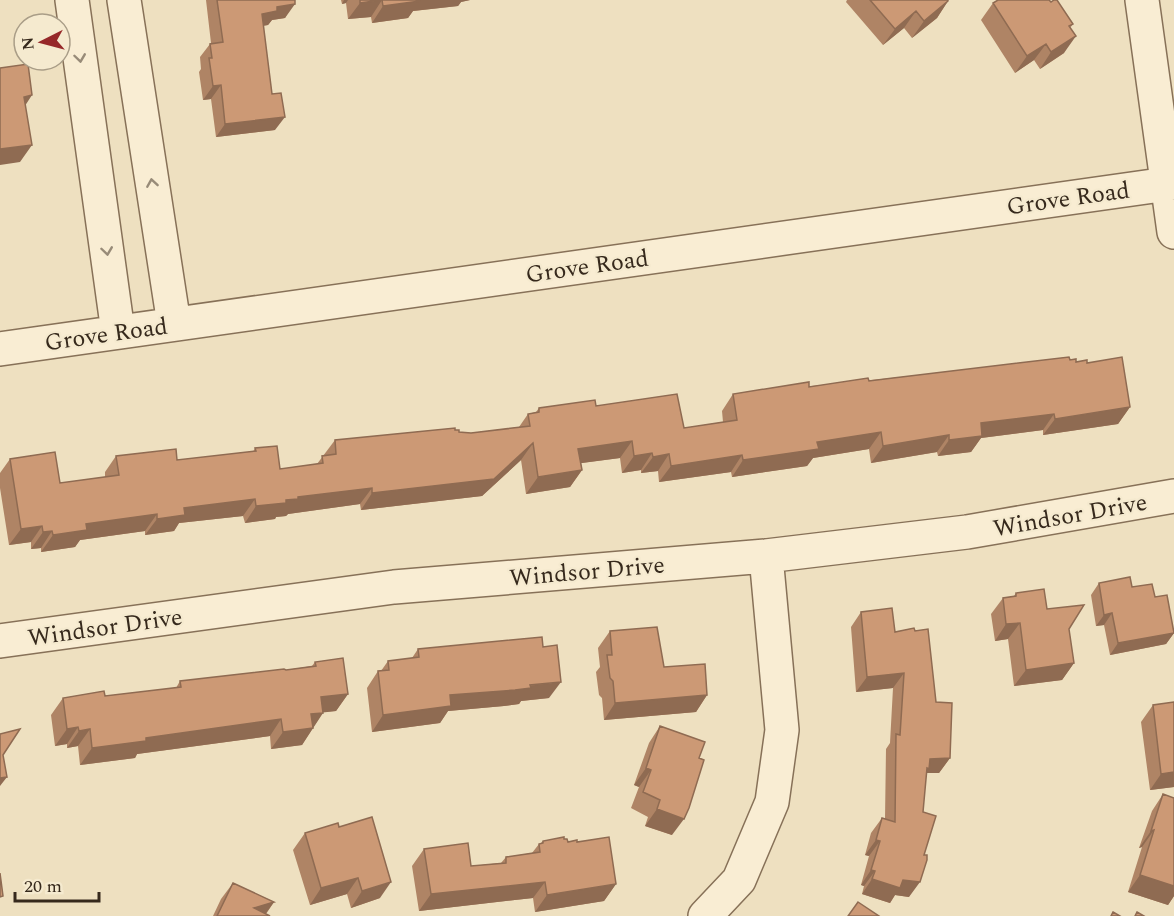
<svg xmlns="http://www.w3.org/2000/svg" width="1174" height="916" viewBox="0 0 1174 916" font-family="Spectral,serif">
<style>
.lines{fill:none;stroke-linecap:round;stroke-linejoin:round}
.minor-casing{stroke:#877158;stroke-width:36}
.minor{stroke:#f9edd3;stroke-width:33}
.wall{fill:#af8465}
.shaded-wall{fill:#8f6b52}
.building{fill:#cc9975;stroke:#8f6b52;stroke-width:1.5}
.oneway{stroke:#988b78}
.labels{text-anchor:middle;stroke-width:4.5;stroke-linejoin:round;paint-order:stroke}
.street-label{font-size:24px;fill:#36291c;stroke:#f5eacf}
</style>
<rect width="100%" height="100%" fill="#eee0c0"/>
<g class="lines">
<defs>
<path id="minor" d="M72 0 118 332
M124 0 174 324
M1142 0 1174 232
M0 349 1174 183
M0 641 394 587 766 556 967 532 1174 496
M705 916 739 880 772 802 782 730 766 556"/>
</defs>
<use href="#minor" class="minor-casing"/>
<use href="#minor" class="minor"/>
</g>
<path class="wall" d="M206 0H295L285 18 272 20 268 25 263 26 275 130 216 137 211 99 203 100 199 72 201 69 200 57 210 44 211 43Z
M341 0H470L461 2 458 6 413 11 408 18 372 23 371 17 348 19 346 3 342 4Z
M847 0H948V1L937 18 912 38 904 28 883 45 846 2Z
M1051 2 1073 24 1070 28 1064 53 1040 69 1034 60 1015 73 981 20 993 3Z
M1070 360 1076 362 1087 363 1130 407 1118 424 1043 435V430L981 438 971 452 938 456 937 452 871 463 869 449 813 458 807 466 732 477 731 472 659 482 658 471 641 473V470L622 473 620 458 581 463 582 470 570 487 526 494 521 460 482 496 361 510 360 504 288 514 286 516 276 517 275 519 245 523 243 516 179 523 174 531 145 535V531L80 540 75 547 41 552V548L31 549V542L9 545 0 488V473L10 459 60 483 105 477V472L116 456 177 460 253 452 255 448 280 469 317 464 335 440 455 430 459 432 471 433 519 427 528 414 536 412 539 408 596 406 684 428 723 422 722 411 733 394Z
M1099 583 1132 587 1155 597 1174 633 1166 644 1110 655 1104 625 1096 626 1091 595Z
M1016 593 1047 609 1069 629 1074 663 1062 680 1014 686 1008 639 995 641 991 614 1003 598 1014 596Z
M861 612 895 632 936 702 950 758 939 773H926L909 897 895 895 890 903 862 894 864 886 861 885 869 856 865 855 871 833 882 818 885 819 886 749 890 743 893 688 856 692 851 627Z
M610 631 664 667 707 695 696 712 604 720 602 698 599 695 596 672 600 667 598 648Z
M543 647 549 698 521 701 519 704 504 706 448 711 440 723 372 732 367 688 378 671H381L388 661 412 658 418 649Z
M315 662 348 694 336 711 323 712 302 745 271 749 270 736 137 754 135 758 80 765 78 746 67 748V744L55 746 51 715 63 698 105 696 176 688 180 681 286 670 312 666Z
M1153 705 1174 787 1150 790 1141 722Z
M660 726 672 835 645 826 648 817 631 808 639 787 634 785 649 743Z
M1163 794 1174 798V896L1168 905 1128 892 1142 847 1139 848 1152 811Z
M339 827 380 898 351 908 347 894 310 905 293 850 305 833Z
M564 839 568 842H577L616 884 604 901 535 912 533 898 419 911 412 866 424 849 471 866 501 863 506 857 532 853 539 844 541 843 543 841Z
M233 883 274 902 266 914 270 916H213L221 899Z"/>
<path class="shaded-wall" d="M344 0H348L346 3 342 4Z
M382 0 371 17 348 19 360 3Z
M416 0H470L461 2 458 6 413 11 408 18 372 23 383 6Z
M948 1 937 18 912 38 924 21Z
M295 4 285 18 272 20 268 25 252 27 262 14 277 7Z
M916 11 904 28 883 45 895 29Z
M1076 36 1064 53 1040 69 1051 52Z
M1046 44 1034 60 1015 73 1027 56Z
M221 85 211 99 203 100 213 86Z
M32 95 21 112 24 97Z
M285 117 275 130 216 137 225 124Z
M32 145 20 162 0 165V149Z
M1130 407 1118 424 1043 435 1055 419Z
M1054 414 1043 430 981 438 971 452 938 456 949 440 981 423Z
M881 432 869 449 813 458 807 466 732 477 743 460 817 442Z
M949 435 937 452 871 463 883 446Z
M632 441 620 458 567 465 578 449Z
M533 443 521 460 482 496 361 510 372 493Z
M652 453 641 470 622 473 634 456Z
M669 454 658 471 641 473 653 457Z
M742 455 731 472 659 482 671 466Z
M582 470 570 487 526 494 538 477Z
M372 488 360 504 288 514 286 516 276 517 275 519 245 523 256 506 286 500 298 497Z
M255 499 243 516 179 523 174 531 145 535 157 519 184 508Z
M157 514 145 531 80 540 75 547 41 552 53 535 86 524Z
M42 526 31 542 9 545 21 529Z
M52 531 41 548 31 549 43 532Z
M1112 613 1104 625 1096 626 1104 615Z
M1020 623 1008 639 995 641 1006 624Z
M1174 633 1166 644 1110 655 1118 643Z
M1074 663 1062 680 1014 686 1026 670Z
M904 673 893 688 856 692 867 677Z
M561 682 549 698 521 701 519 704 504 706 448 711 440 723 372 732 383 715 450 695Z
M348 694 336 711 310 714 321 697Z
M707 695 696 712 604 720 615 703Z
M323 713 302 745 271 749 283 732 311 714Z
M281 719 270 736 137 754 135 758 80 765 92 748 146 738Z
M78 727 67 744 55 746 67 729Z
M90 729 78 746 67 748 79 731Z
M950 758 939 773H926L930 759Z
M646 768 651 770 639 787 634 785Z
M1174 772V787L1150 790 1161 774Z
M7 777 0 786V778Z
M657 809 684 819 672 835 645 826Z
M1154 830 1142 847 1139 848 1151 831Z
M876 840 880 841 869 856 865 855Z
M871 870 875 871 864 886 861 885Z
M1140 875 1174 886V896L1168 905 1128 892Z
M358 878 347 894 310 905 321 888Z
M872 879 903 880 920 882 909 897 895 895 890 903 862 894Z
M391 882 380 898 351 908 362 891Z
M545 882 533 898 419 911 431 894Z
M616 884 604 901 535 912 547 895Z
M274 902 264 916 254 908Z"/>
<path class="building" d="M217 0H295V4L277 7V11L262 14 272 94 281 93 285 117 225 124 221 85 213 86 209 58H212L210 44 223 42Z
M360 0H381L360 3Z
M382 0H420V1L383 6Z
M870 0H948V1L924 21 916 11 895 29Z
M998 0H1049L1051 2 1054 0H1057L1073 24 1069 26 1076 36 1051 52 1046 44 1027 56 993 3Z
M28 64 32 95 24 97 32 145 0 149V68Z
M1069 357 1070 360 1076 359V362L1087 360V363L1122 357 1130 407 1055 419 1054 414 981 423 982 436 949 440V435L883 446 881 432 817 442 819 449 743 460 742 455 671 466 669 454 653 457 652 453 634 456 632 441 578 449 582 470 538 477 533 443 494 479 372 493V488L298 497V499L286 500V503L256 506 255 499 184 508 185 515 157 519V514L86 524 87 530 53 535 52 531 43 532 42 526 21 529 10 459 55 452 60 483 119 475 116 456 176 449 177 460 256 451 255 448 277 446 280 469 323 463 322 456 336 454 335 440 455 428V430H459V432L471 433 530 426 528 414 539 412V408L595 400 596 406 677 394 684 428 737 420 733 394 809 382V387L868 378 869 381 893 378Z
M1130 577 1132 587 1152 584 1155 597 1167 595 1174 633 1118 643 1112 613 1104 615 1099 583Z
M1044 589 1047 609 1084 605 1069 629 1074 663 1026 670 1020 623 1006 624 1003 598 1016 596V593Z
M892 608 895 632 914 628 915 631 928 629 936 702 952 703 950 758 930 759 929 769 927 768 923 812 936 816 924 855H927V860L920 882 903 880 900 888 872 879 875 871 871 870 880 841 876 840 882 818 895 822 896 734 900 735 904 673 867 677 861 612Z
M657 627 664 667 705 664 707 695 615 703 613 681 610 678 607 655H612L610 631Z
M542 637 543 647 557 645 561 682 530 685 531 688 515 690 450 695 451 706 383 715 378 671 389 670 388 661 419 657 418 649Z
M343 658 348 694 321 697 323 713 311 714 313 728 283 732 281 719 146 738V741L92 748 90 729 79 731 78 727 67 729 63 698 104 691 105 696 181 687 180 681 284 669 286 670 316 666 315 662Z
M1174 702V772L1161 774 1153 705Z
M660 726 705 742 699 758 704 760 689 808 684 819 657 809 660 800 643 792 651 770 646 768Z
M20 729 3 755 7 777 0 778V734Z
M1163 794 1174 798V886L1140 875 1154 830 1151 831Z
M372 817 391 882 362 891 358 878 321 888 305 833 338 823 339 827Z
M564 837V839H567L568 842 577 840V842L609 837 616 884 547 895 545 882 431 894 424 849 468 843 471 866 506 863V857L540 852 539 844 543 843V841Z
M0 873 3 896 0 897Z
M233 883 274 902 254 908 270 916H217Z
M858 902 879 916H848Z
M1113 912 1120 916H1111Z
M1137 912 1144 916H1135Z"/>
<defs><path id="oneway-chevron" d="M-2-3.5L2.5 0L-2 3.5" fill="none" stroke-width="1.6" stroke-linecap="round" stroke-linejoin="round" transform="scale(1.5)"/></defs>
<g class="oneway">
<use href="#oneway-chevron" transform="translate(80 58) rotate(82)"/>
<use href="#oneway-chevron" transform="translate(152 183) rotate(-99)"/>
<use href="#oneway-chevron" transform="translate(107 251) rotate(82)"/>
</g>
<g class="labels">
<g class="street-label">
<text transform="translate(1068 198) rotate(-8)" y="8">Grove Road</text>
<text transform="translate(587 266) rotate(-8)" y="8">Grove Road</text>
<text transform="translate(106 334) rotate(-8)" y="8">Grove Road</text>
<text transform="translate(1070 515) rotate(-10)" y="8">Windsor Drive</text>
<text transform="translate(587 571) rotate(-5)" y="8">Windsor Drive</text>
<text transform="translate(105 627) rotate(-8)" y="8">Windsor Drive</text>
</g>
</g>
<g transform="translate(42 42) rotate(264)"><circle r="28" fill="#f5eacf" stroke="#a99d87" stroke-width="1.5"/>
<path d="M0-4.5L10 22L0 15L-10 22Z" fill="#962829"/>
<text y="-9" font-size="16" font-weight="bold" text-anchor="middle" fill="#36291c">N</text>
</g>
<path d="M15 892v9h84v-9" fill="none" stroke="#36291c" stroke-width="3"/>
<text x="24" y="892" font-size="18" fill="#36291c" stroke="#f5eacf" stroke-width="4.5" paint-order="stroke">20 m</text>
</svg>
